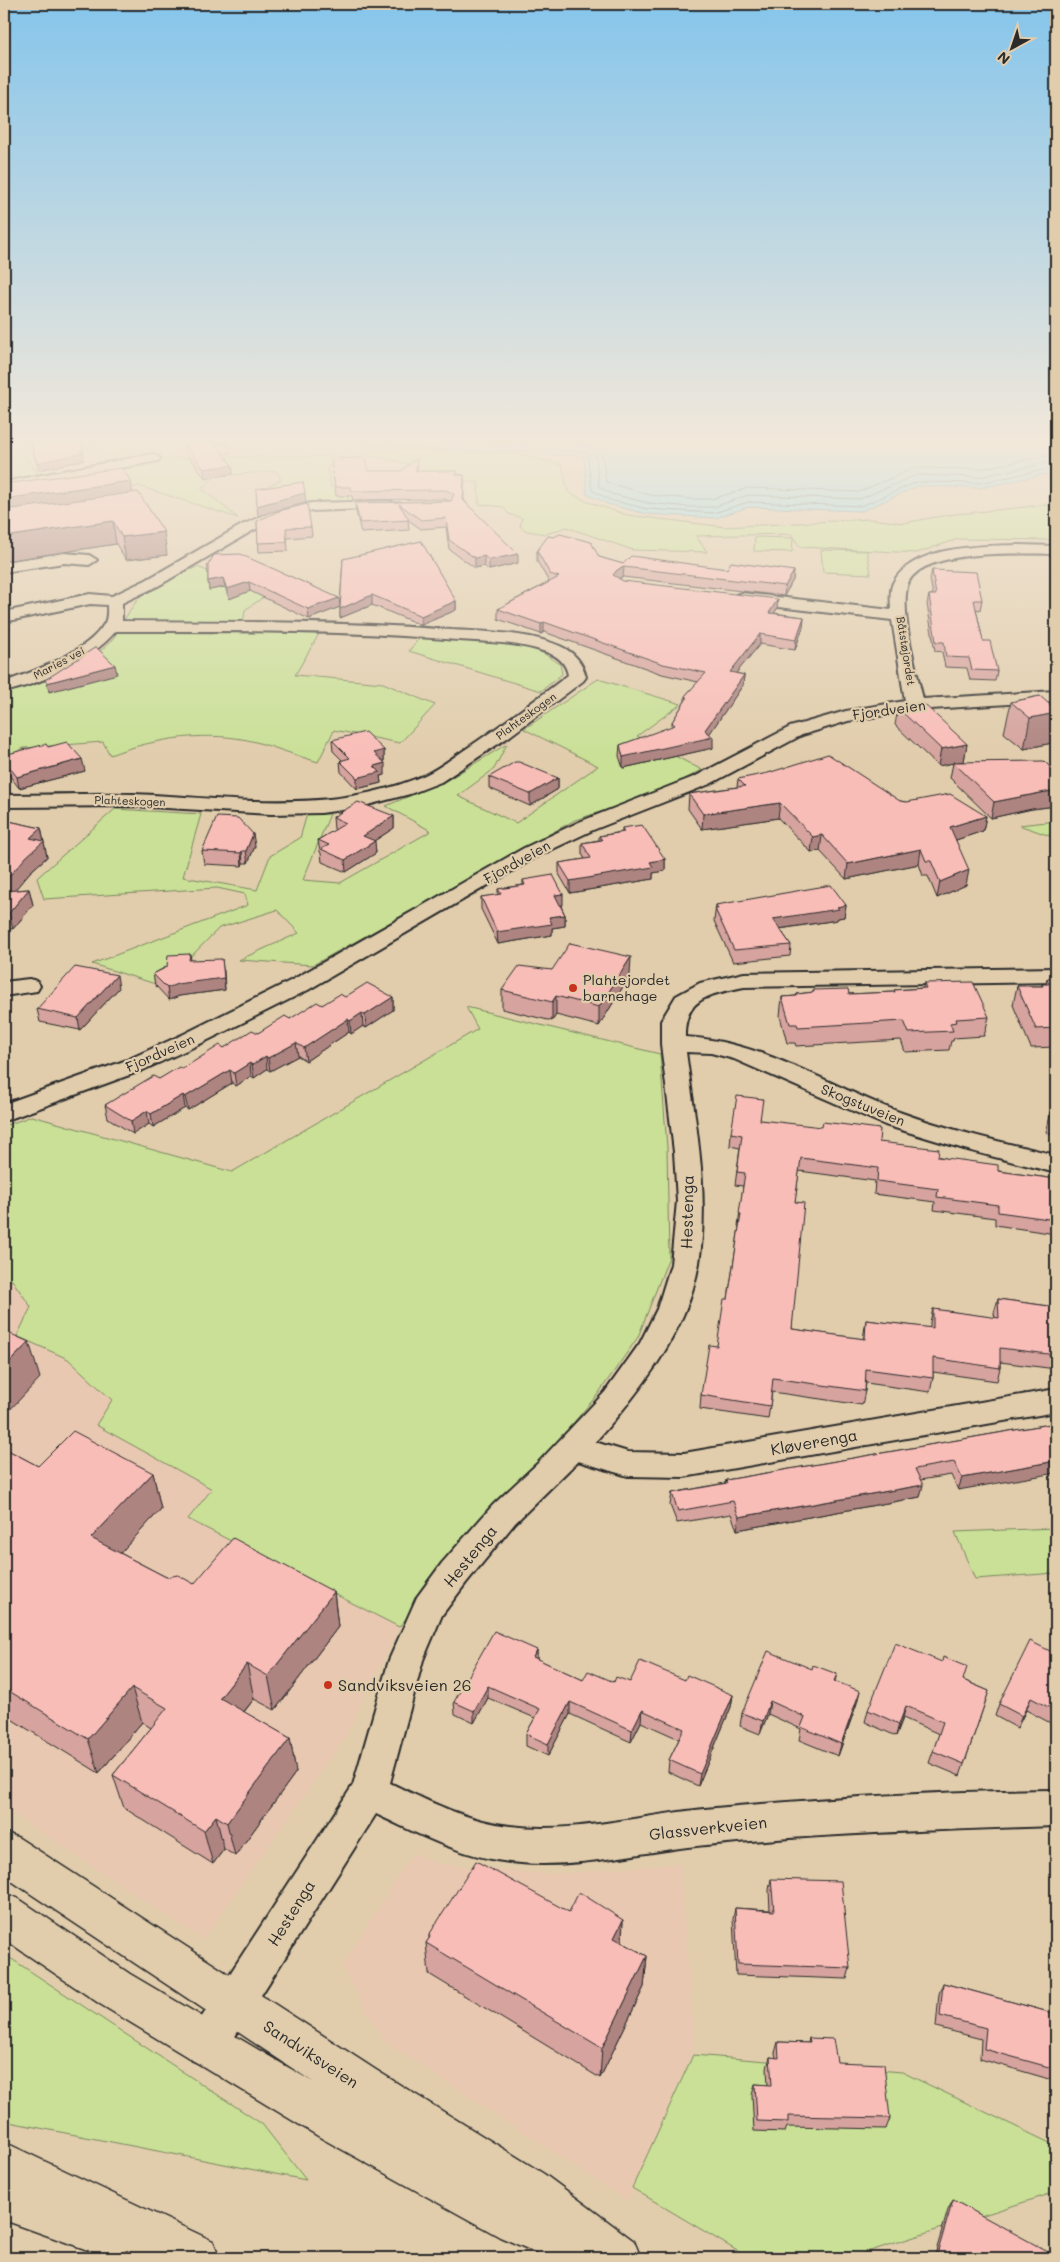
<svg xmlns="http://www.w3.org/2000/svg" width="1060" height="2262" viewBox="0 0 1060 2262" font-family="Mali,sans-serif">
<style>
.built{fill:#e8c8b0}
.green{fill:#c9e096;stroke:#7a8660}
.water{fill:#90deef;stroke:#6896a1}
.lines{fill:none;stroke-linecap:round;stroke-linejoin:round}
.shore{stroke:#537379;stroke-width:1}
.minor-casing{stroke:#2b2b2b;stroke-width:4}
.major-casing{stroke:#2b2b2b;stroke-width:3}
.highway-casing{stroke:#2b2b2b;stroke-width:3}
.minor{fill:#e1cdac;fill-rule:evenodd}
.major{fill:#e1cdac;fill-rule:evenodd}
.highway{fill:#e1cdac;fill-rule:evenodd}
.wall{fill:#d6a39e;stroke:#2b2b2b}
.shaded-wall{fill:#ae8481;stroke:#2b2b2b}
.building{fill:#f9bdb8;stroke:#2b2b2b}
.poi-dot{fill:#c8321e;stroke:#e1cdac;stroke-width:2}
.labels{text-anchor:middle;stroke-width:4.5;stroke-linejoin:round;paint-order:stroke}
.far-street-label{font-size:11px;fill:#2b2b2b;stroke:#e1cdac}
.street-label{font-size:14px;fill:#2b2b2b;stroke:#e1cdac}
.poi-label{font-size:14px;fill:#2b2b2b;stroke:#e1cdac;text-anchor:start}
.near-street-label{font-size:16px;fill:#2b2b2b;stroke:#e1cdac}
.near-poi-label{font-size:16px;fill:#2b2b2b;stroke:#e1cdac;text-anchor:start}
</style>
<rect width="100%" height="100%" fill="#e1cdac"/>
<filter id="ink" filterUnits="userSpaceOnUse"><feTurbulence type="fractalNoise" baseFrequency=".02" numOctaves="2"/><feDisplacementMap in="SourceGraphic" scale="10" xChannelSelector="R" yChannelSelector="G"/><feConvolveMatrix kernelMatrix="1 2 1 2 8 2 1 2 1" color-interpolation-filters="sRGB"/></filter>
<g filter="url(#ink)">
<path class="built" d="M12 1280 31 1307 18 1337 68 1359 113 1401 97 1425 212 1489 188 1519 399 1627 346 1736 203 1940 4 1808V1282Z
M413 1853 439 1864 553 1874 680 1863 694 2045 627 2201 384 2041 341 1966Z"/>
<path class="green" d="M51 443H111L136 453 132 456 138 459H126L123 457 113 461 111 460 115 459 95 446 78 449Z
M19 449 46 483 168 458 341 456 327 468 331 487 347 486 348 502 273 507 262 489 281 480 277 471 216 476 201 488 238 518 139 486 4 505V469Z
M384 449 519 454 562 465 568 492 588 502 627 515 725 527 870 519 904 523 947 515 1056 504V540L958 539 917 553 800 547 791 534 696 536 707 552 633 550 566 527 546 534 527 531 520 526 522 518 509 514 503 507 479 504 478 482 420 478 415 465 359 454Z
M755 537 793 538 792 552 754 551Z
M821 550 867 551 871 574 823 572Z
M197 567 268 594 245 610 242 632 319 634 295 675 383 683 435 705 400 743 334 730 318 762C297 756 277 748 256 742 209 730 155 738 110 755L103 742 24 748 4 758V693C39 685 84 669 110 642 121 630 126 613 137 601 151 584 177 576 197 567Z
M419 638C458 640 503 638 540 652 546 654 553 660 560 664L562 674 541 691 409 651Z
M598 679 681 704 637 736 702 770 659 793 575 820 313 965 239 960 299 933 277 910 219 928 162 986 92 964 248 905 245 894 217 888 44 899 37 878 115 809 201 814 183 877 257 890 270 856 300 838 307 814H330L303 880 340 883 431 831 386 806 449 779 507 744 494 769 458 796 516 823 598 766 524 729Z
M1056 821V838L1019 825Z
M466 1007 660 1054 667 1148 669 1257 638 1337 598 1394 399 1627 188 1519 212 1489 96 1425 112 1400 68 1359 17 1336 31 1307 12 1280 4 1282V1126L32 1116 232 1172 478 1029Z
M1056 1528V1573L975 1579 955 1532Z
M4 1954 262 2124 306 2180 4 2121Z
M693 2055 902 2072 1056 2146V2192L848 2258H749L632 2188Z"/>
<path class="water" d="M335 443H1056V472L980 488 918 486 862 511 748 507 716 518 647 514 608 504 587 494 584 456 550 454 549 451 540 448 527 451H480Z"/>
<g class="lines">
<path class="shore" d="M441 443 526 446 538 443
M542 443 562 451 587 452 592 490 610 500 647 509 714 513 748 502 861 506 917 482 980 483 1056 467
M557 443 590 447 596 457 599 487 612 494 648 503 690 507H714L748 495 860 499 916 475 979 477 1056 461
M597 443 602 453 606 482 650 495 691 499H712L748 488 859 492 914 468 979 469 1056 454"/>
<defs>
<path id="minor" d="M153 454 160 458 158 461 4 490V482Z
M390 501 397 505 395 508 311 511 279 519 252 531 158 586 122 603V621C232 622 342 621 452 630 487 632 528 632 560 646 574 652 583 663 586 677L583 681 510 736 441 782 410 794 356 808 321 813 271 814 132 806 4 807V795C47 795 90 793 133 794 233 798 329 816 425 775 438 769 451 759 463 751 499 727 534 701 568 675 566 663 558 656 546 652 515 641 478 642 445 639 336 630 226 631 116 631 89 662 44 683 4 692V682C33 672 88 652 104 624 108 619 107 611 107 605L90 604 4 622V612L90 594 112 596 146 580 242 525 269 513 311 503Z
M1019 545 1056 546V554C1025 554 916 547 907 587 901 616 916 669 923 699L1056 691V701L915 710 848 721 802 735 710 784 593 830 538 856 308 990 200 1044 143 1070 4 1121V1104L127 1060 184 1034 292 980 524 848 579 822 696 776 790 727 846 711 905 701 892 620 742 603 734 598 736 595 742 593 891 610C891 602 889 591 893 583 913 545 981 546 1019 545Z
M64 553 89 555 97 560 89 565 64 563 4 572V562Z
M1056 968V982L744 987C711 994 684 997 685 1037 762 1041 831 1087 902 1113 952 1131 1005 1143 1056 1155V1173L964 1149 885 1125 734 1059 711 1053 686 1052C695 1121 710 1193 699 1263 687 1332 641 1391 595 1442L628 1452 684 1453 1056 1389V1412L684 1477 628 1476 578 1461 515 1523 466 1583 442 1615 423 1660 390 1783C428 1801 467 1821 510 1826 575 1834 641 1815 705 1809 822 1798 939 1791 1056 1790V1826C939 1830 822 1834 706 1845 641 1851 576 1870 510 1862 463 1857 418 1834 376 1814L220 2060 206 2066 192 2060 186 2046 192 2032 353 1785 389 1660 417 1597 442 1563 493 1505 537 1464 605 1392 640 1343 657 1309 671 1264 677 1201 674 1152 661 1044V1021L676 996 700 983 744 973Z
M29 979 37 981 40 986 37 991 4 996V982Z"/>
<path id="major" d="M4 1832 19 1838 376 2070 544 2174 634 2241 641 2258H549L500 2237 323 2139 100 2004 4 1939V1893L19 1899 130 1974 313 2082 4 1876Z"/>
<path id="highway" d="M4 2142 213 2241 220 2258H144L127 2250 110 2258 4 2220Z"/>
</defs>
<use href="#minor" class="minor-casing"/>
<use href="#major" class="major-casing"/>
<use href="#highway" class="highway-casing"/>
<use href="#minor" class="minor"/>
<use href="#major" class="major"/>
<use href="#highway" class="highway"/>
</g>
<path class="wall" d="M30 443H81L83 450 84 456 83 457 84 460 39 470Z
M184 443H229L230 453H223L232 465 233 474 205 478 186 453Z
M331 459 368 471H401L418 466 417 471 464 475V500L518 563 489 570 484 566 475 568 449 549 446 527 421 529 408 520 409 530 361 533 356 512 355 503 449 501 446 499 353 500 352 496H336Z
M4 484 132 492 167 555 126 560 116 544 4 561Z
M257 521 311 527 312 536 287 538 288 551 259 552Z
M537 551 599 557 623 564 727 569 794 571 793 580 784 596 623 577 619 578 623 581 777 609 774 613 804 617 803 627 795 650 760 644 736 673 744 675 743 685 709 734 713 748 623 768 619 756 620 745 672 727V722L685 701V696L698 682 662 674 544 632 541 634 498 619V609L549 582 537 561Z
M343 559 456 601V610L421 625 372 605 340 618V607L309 619 250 591 229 599 225 587 209 590 208 581V565L340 605Z
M932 570 982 600 980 610 976 609 983 641 997 671 995 681 970 680 967 668 945 667 942 652 935 651 927 604 929 595H933L930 579Z
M1040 696 1052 743 1024 749 1004 733 1011 702Z
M898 708 967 744 964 761 958 762 1056 773V806L1032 809 991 818 950 778 953 763 938 766 895 725Z
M332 740 384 750V762H383L385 775 380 776 381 783 357 789 341 772 340 761 342 760 333 751Z
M48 747 85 771 19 788 4 768V755Z
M489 777 558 778V789L530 806 489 788Z
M738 779 900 801 986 816 983 831 956 840 966 885 937 898 928 876H923L919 864 846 879 820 851 811 852 778 818 702 829 688 809 689 794 737 787Z
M394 816V828L374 841 376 853 346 872 322 862 321 853 320 852 318 840 335 830 334 829 333 817Z
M4 820 41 828 47 857 30 872 14 890 29 889 33 905 13 929 4 928Z
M622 828 665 859V871L653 873V879L570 893 559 874V863L585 859 582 854V843L599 840V836L622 832Z
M255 846 248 863H243L242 866 204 864 202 851Z
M523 880 563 905 561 906 565 915V926L552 928V935L498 944 481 909V897L498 895V889L523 885Z
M716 905H846L844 917 838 918 837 920 780 929 791 945 790 956 733 962 714 921Z
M190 954 191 960 224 970 225 990 179 996 169 1000 155 985 153 974Z
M552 970 630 975 599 1026 556 1015 552 1021 502 1009V990Z
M1047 979H1056V1047L1031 1048 1013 1005 1017 986H1042V984H1046Z
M924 983 989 1017 984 1036 954 1038 953 1041H951L949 1050 905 1052 901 1040 796 1046 795 1043H787L780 1016 782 997 796 996 797 994 813 992V990L849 994 894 992V990L923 988Z
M119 988 80 1030 40 1022 37 1009Z
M345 997H393V1010L366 1028 363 1026 351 1034 349 1032 306 1061 298 1056 270 1071 267 1069 254 1078 251 1076 236 1086 232 1083 188 1110 185 1108 153 1127 149 1124 133 1134 108 1118 105 1105 224 1048 322 1005Z
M1056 1109V1138L1046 1132 1051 1112Z
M760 1120 879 1142 998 1171 1056 1179V1234L995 1225V1218L934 1210 935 1202 874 1194 875 1181 799 1171 795 1202 792 1329 863 1339 866 1320 930 1328V1322L933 1309 995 1318 994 1313 998 1299 1056 1307V1369L1000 1362V1368L997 1381 933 1372V1378L930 1392 866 1383 865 1391 862 1405 772 1392 768 1419 700 1409 701 1395 717 1346 728 1299 739 1227 738 1226 743 1186 735 1185 740 1148 730 1146 731 1133Z
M1056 1423 958 1490 951 1475 920 1480V1497L737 1530 731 1514 677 1523 670 1505 672 1493 725 1483 726 1480Z
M4 1448 38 1466 153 1473 161 1509 120 1553 166 1577 194 1584 334 1592 338 1627 275 1710 254 1699 244 1712 290 1738 296 1772 235 1856 224 1849 213 1864 124 1808 113 1775 151 1728 142 1722 99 1773 8 1717 4 1706Z
M537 1650V1659L583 1680 630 1682 685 1680 733 1695 731 1707 698 1786 668 1772 669 1760 679 1739 641 1722 631 1742 570 1714 548 1756 526 1746V1734L535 1718 488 1698 474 1723 455 1714 454 1702Z
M1056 1654V1726L1026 1710 1017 1728 995 1716 999 1704Z
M812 1669 837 1674 835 1681 857 1703 838 1756 799 1740 801 1729 768 1714 760 1734 740 1726 742 1713Z
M963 1680 989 1691 960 1776 929 1763 939 1734 903 1718 896 1736 865 1722 868 1710Z
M771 1879 850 1968 847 1979 736 1975 733 1919 735 1908 770 1910 769 1890Z
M569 1912 623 1920 622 1942 647 1956 644 1987 600 2078 429 1974 426 1943 429 1939V1935Z
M943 1983 1056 2014V2081L980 2059 981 2039 936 2027 939 1994Z
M809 2038 837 2062 890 2118 886 2129 787 2127 785 2132 754 2131 752 2095 755 2084 768 2085 767 2068 770 2057 776 2058 775 2053 778 2042 808 2043Z
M953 2200 1056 2258H934L948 2210Z"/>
<path class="shaded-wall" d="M83 450 84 456 83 457 84 460 39 470 37 463Z
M232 465 233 474 205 478 204 469Z
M131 481 134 504 4 522V499Z
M305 493 306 502 258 516 257 506Z
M113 521 116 544 4 561V537Z
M164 532 167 555 126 560 122 537Z
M518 554V563L489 570V560Z
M484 556V566L475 568V558Z
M624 567 623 577 616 579 613 575 617 570Z
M794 571 793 580 784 596 785 586Z
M223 578 225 587 209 590 208 581Z
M249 582 250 591 229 599 227 589Z
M372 595V605L340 618V609Z
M339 598 340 607 309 619 308 609Z
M778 599 777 609 768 623 769 613Z
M456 601V610L421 625V616Z
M804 617 803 627 795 650 796 640Z
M544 622V632L541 634V624Z
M760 634V644L729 682 730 672Z
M115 665 117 674 49 692 47 683Z
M744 675 743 685 706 739 713 737V748L623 768V757L705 730Z
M1056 713V724L1052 743 1024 749 1030 718Z
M967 744 964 761 938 766 941 749Z
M384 750V762L375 764 374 753Z
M82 759 85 771 19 788 17 777Z
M385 763V775L380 776 381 783 357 789V778L374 766Z
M558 778V789L530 806V794Z
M1056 790V806L1032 809 991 818 994 802Z
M780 803 778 818 702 829 703 814Z
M394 816V828L363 848V836Z
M986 816 983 831 947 843 950 827Z
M41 828 47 857 30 872 4 903V882L30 838Z
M253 834 255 846 248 863 246 851Z
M822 835 820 851 811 852 813 837Z
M375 841 376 853 346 872 345 860Z
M921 849 919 864 846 879 848 864Z
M242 851 243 863 242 866 241 853Z
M665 859V871L653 873V879L570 893V881L650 862Z
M969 870 966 885 937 898 940 882Z
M29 889 33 905 13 929 9 913Z
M563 894V905L555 906V895Z
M846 905 844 917 838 918 837 920 772 930 773 919Z
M565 915V926L552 928V935L498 944 497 932 549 917Z
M631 957 630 975 599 1026V1007Z
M222 959 225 990 179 996 169 1000 167 988Z
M117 975 119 988 80 1030 78 1018Z
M556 996V1015L552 1021V1002Z
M393 997V1010L366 1028 365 1015Z
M362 1013 363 1026 351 1034 350 1021Z
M348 1019 349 1032 306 1061 304 1048Z
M296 1043 298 1056 270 1071 268 1058Z
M266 1056 267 1069 254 1078 252 1065Z
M250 1063 251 1076 236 1086 234 1073Z
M230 1070 232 1083 188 1110 185 1097Z
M183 1095 185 1108 153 1127 151 1114Z
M147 1111 149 1124 133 1134 131 1121Z
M29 1342 40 1378 4 1416V1368Z
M1056 1461V1473L958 1490 962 1478Z
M153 1473 161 1509 102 1573 91 1538Z
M923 1485 920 1497 737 1530 739 1517Z
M334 1592 338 1627 275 1710 268 1676Z
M537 1650V1663L533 1657Z
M247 1664 254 1699 227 1732 220 1698Z
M488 1686V1698L474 1723V1711Z
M132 1688 142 1722 99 1773 88 1739Z
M860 1691 857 1703 838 1756 841 1744Z
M733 1695 731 1707 698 1786 700 1774Z
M1031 1698 1026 1710 1017 1728 1022 1716Z
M770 1701 768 1714 760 1734 763 1721Z
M570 1702V1714L548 1756V1744Z
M906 1706 903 1718 896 1736 899 1724Z
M642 1710 641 1722 631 1742 632 1730Z
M290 1738 296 1772 235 1856 227 1823Z
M216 1816 224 1849 213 1864 204 1831Z
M623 1920 621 1952 614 1938Z
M647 1956 644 1987 600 2078 602 2048Z"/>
<path class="building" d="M31 443H81L83 450 79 451 83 453 37 463Z
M227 443 215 444 232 465 204 469 184 443Z
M365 458 368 471H401L417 458 416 471H457L456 475H464L463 500 518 554 489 560 484 556 475 558 449 540 446 518 421 520 399 504 409 520 360 523 355 503 451 501 454 494 446 490 352 491 351 487H335L331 459Z
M121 468 131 481 4 499V484Z
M303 482 305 493 257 506 256 489Z
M138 492 164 532 122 537 113 521 4 537V510Z
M307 504 311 527 286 528 287 542 258 543 257 521 279 511Z
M560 534 591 542 599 557 623 564 631 556 727 569 731 562 794 571 785 586 624 567 617 570 613 575 623 581 778 599 769 613 804 617 796 640 760 634 730 672 744 675 705 730 713 737 623 757 620 745 675 725 672 722 687 698 685 696 706 673 663 664 544 622 541 624 498 609 559 577 550 574 537 551 548 536 554 537Z
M421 541 456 601 421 616 372 595 340 609 343 559Z
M240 554 339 598 308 609 249 582 227 589 223 578 208 581V565L214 555Z
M932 570 976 572 982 600H974L983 641H990L997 671 972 670 969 658 946 657 944 642H936L929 595H936Z
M96 647 115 665 47 683 45 680Z
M1040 696 1056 710V713L1030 718 1011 702Z
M924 704 967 744 941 749 898 708Z
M365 732 384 750 374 753 385 763 374 766 380 772 357 778 340 761 350 758 332 740Z
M67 742 82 759 17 777 4 760V755L46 744 48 747Z
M828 754 900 801 907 802 950 794 986 816 950 827 969 870 940 882 931 861H926L921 849 848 864 822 835 813 837 780 803 703 814 689 794 745 786 738 779 768 773Z
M1044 761 1056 773V790L994 802 953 762Z
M515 762H519L558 778 530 794 489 777Z
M358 802 394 816 363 836 375 841 345 860 321 849 329 845 318 840 346 823 333 817Z
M217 817 238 818 253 834 246 851H242L241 853 202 851Z
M4 820 41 828 30 838 44 841 27 856 4 882Z
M642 825 665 859 650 862 653 867 570 881 559 863 591 858 582 843 602 840 599 836 624 832 622 828Z
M553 875 563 894 555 895 565 915 549 917 552 924 497 932 481 897 501 894 498 889 525 885 523 880Z
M831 885 846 905 837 907 839 909 773 919 791 945 734 950 715 909H718L716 905Z
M29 889 9 913 4 912V891Z
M570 943 631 957 599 1007 556 996 552 1002 502 990 519 966 552 970Z
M190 954 189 960 222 959 224 978 177 984 167 988 153 974 167 967 168 955Z
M75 967 117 975 78 1018 37 1009Z
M1047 979H1056V1028L1036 1029 1017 986H1043L1042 984H1049Z
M973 982 989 1017 956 1019 957 1022 950 1023 953 1031 909 1033 904 1021 798 1027 797 1024H790L782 997 797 996V994L814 992 813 990 848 989 849 994 895 992 894 990 926 988 924 983Z
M367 983 393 997 365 1015 362 1013 350 1021 348 1019 304 1048 296 1043 268 1058 266 1056 252 1065 250 1063 234 1073 230 1070 185 1097 183 1095 151 1114 147 1111 131 1121 105 1105 153 1076 159 1079 179 1067 182 1069 220 1045 224 1048 252 1030 258 1033 285 1016 290 1019 317 1002 322 1005 340 994 345 997Z
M737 1096 763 1099 760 1120 822 1127 823 1122 880 1129 879 1142 939 1149 938 1157 998 1165V1171L1056 1179V1220L998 1212V1205L937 1197 938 1189 877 1181 878 1168 801 1158 795 1202 804 1203 792 1329 865 1339 866 1320 933 1328V1309L999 1318 998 1299 1056 1307V1355L1000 1348V1368L933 1358V1378L866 1369 865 1391 773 1378 770 1406 701 1395 709 1345 717 1346 724 1299H728L741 1214 739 1213 745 1173 737 1172 742 1135 731 1133Z
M1056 1109V1115L1051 1112Z
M4 1331 29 1342 4 1368Z
M1056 1423V1461L962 1478 954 1462 915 1469 923 1485 739 1517 733 1501 678 1511 672 1493 727 1483 726 1480Z
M73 1431 153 1473 91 1538 166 1577 178 1575 194 1584 233 1538 334 1592 268 1676 247 1664 220 1698 290 1738 227 1823 216 1816 204 1831 113 1775 167 1708 132 1688 88 1739 4 1688V1448L38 1466Z
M494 1631 537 1650 533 1657 583 1680 588 1671 614 1682 616 1677 630 1682 640 1661 685 1680 687 1675 733 1695 700 1774 669 1760 684 1729 642 1710 632 1730 570 1702 548 1744 526 1734 540 1709 488 1686 474 1711 454 1702Z
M1030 1641 1056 1654V1711L1031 1698 1022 1716 999 1704Z
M895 1643 942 1662 943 1657 967 1667 963 1680 989 1691 964 1764 933 1751 943 1722 906 1706 899 1724 868 1710Z
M768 1651 812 1669 813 1665 837 1674 834 1681 860 1691 841 1744 801 1727 805 1717 770 1701 763 1721 742 1713Z
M476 1861 569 1912 579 1892 623 1920 614 1938 647 1956 602 2048 426 1943 430 1937 429 1935Z
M771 1879 841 1881 850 1968 738 1964 735 1908 774 1911Z
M943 1983 1056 2014V2069L984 2049 986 2028 940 2016Z
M809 2038 833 2039 837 2062 884 2064 890 2118 788 2116V2122L757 2121 755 2084 772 2085 770 2057 779 2058 778 2042 810 2043Z
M953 2200 1056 2256V2258H936Z
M885 2254 892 2258H883Z"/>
</g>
<linearGradient id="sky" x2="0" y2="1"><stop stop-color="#85c5eb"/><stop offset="0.58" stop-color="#f2e8da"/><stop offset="1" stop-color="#f2e8da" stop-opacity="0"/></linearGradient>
<rect width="1060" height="760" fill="url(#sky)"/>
<g class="poi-dot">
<circle cx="573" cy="988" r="5"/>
<circle cx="328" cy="1685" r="5"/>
</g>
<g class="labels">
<g class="far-street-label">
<text transform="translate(906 651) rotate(81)" y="4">Båtstøjordet</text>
<text transform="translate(59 663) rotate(-28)" y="4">Maries vei</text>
<text transform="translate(526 716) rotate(-36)" y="4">Plahteskogen</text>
<text transform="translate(130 801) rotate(2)" y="4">Plahteskogen</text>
</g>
<g class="street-label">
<text transform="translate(889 710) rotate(-8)" y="5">Fjordveien</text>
<text transform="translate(517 862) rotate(-29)" y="5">Fjordveien</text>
<text transform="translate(160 1053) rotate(-24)" y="5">Fjordveien</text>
<text transform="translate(863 1105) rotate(22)" y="5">Skogstuveien</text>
</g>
<g class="poi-label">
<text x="583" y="985">Plahtejordet<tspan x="583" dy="16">barnehage</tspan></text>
</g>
<g class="near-street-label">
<text transform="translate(687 1212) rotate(-89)" y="6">Hestenga</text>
<text transform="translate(814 1442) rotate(-10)" y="6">Kløverenga</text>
<text transform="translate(470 1556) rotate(-51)" y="6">Hestenga</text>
<text transform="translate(708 1828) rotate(-6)" y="6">Glassverkveien</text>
<text transform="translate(291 1913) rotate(-58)" y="6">Hestenga</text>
<text transform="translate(311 2054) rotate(33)" y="6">Sandviksveien</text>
</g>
<g class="near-poi-label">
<text x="338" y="1691">Sandviksveien 26</text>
</g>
</g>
<rect width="1060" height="2262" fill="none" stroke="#e1cdac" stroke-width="20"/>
<rect x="10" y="10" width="1040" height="2242" fill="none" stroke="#2b2b2b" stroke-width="2" filter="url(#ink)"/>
<g transform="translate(1012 48) rotate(220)" stroke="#e1cdac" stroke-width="4" paint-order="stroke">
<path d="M0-4L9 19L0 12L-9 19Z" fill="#2b2b2b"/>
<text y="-8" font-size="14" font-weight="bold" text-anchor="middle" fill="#2b2b2b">N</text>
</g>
</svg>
